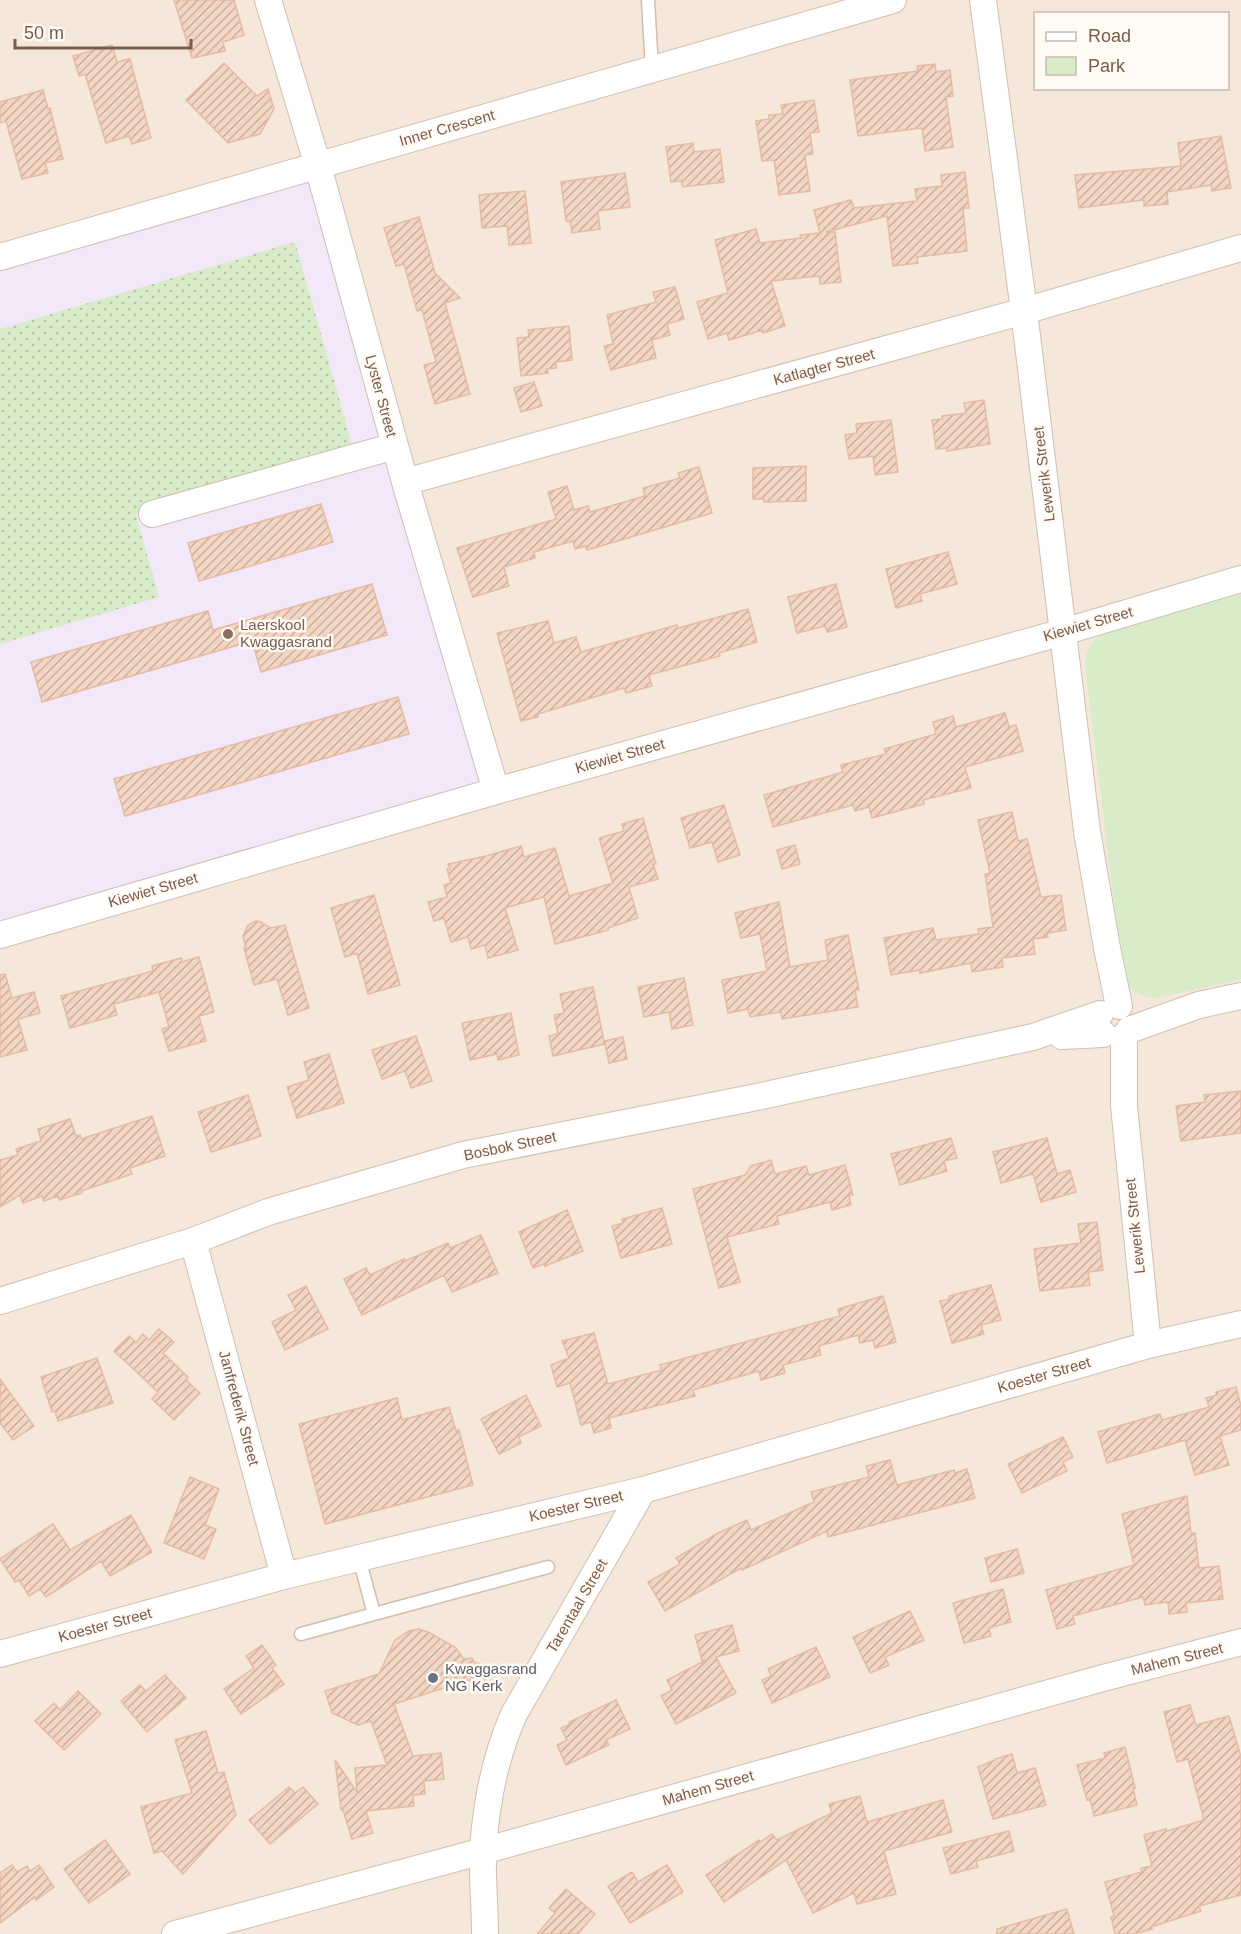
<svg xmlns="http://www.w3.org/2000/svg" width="1241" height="1934" viewBox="0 0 1241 1934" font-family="Arial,sans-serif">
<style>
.residential{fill:#f5e8da;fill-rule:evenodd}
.education{fill:#f3e8fa}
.grass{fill:url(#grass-dots)}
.park{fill:#d8ecc9}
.building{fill:url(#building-hatch);stroke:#e6bba3;stroke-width:1.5}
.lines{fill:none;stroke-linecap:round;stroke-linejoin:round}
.lane-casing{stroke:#d1beb0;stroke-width:15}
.street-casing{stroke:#d1beb0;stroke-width:28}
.lane{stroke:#fff;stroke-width:12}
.street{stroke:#fff;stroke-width:26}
.education-dot{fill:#8d6e63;stroke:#fffaf3;stroke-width:2}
.worship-dot{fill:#6b7280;stroke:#fffaf3;stroke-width:2}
.labels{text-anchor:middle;stroke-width:5;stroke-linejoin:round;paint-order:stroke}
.street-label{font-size:15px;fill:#7a5c4d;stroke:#fffaf3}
.education-label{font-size:15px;fill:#785e54;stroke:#fffaf3;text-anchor:start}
.worship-label{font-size:15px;fill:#5b616d;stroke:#fffaf3;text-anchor:start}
</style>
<defs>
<pattern id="grass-dots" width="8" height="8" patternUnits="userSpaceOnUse" patternTransform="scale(1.5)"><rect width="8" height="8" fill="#d8ecc9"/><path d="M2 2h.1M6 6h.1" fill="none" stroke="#b4c2a5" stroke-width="1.8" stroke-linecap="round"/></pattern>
<pattern id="building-hatch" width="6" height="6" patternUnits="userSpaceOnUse" patternTransform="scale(1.5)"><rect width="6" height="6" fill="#f3d5c3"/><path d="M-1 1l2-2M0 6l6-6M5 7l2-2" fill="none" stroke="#cab0a1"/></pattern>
</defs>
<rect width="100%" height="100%" fill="#fdf6ec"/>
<path class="residential" d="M0 0H1241V1934H0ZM1036 14H1228V88H1036Z"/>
<path class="education" d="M321 160 500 787 0 932V253Z"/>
<path class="grass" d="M295 242 354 451 136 515 159 597 0 644V329Z"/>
<path class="park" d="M1241 594V979L1158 998C1141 998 1131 992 1123 977L1085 665C1085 649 1091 640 1104 633Z"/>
<path class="building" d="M174 0H234L244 35 223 42 225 51 192 58Z
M112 45 117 62 130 59 151 138 132 144 129 136 106 143 85 74 79 76 73 56Z
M224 63 257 96 268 89 274 109 260 134 228 143 186 100Z
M935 64 936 72 950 70 953 96 946 97 953 147 925 151 922 128 858 136 850 80 918 71 917 66Z
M43 90 48 109 50 108 63 159 45 163 48 173 22 179 6 121 0 123V102Z
M814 100 819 132 810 133 813 154 805 155 810 191 779 195 774 160 762 161 756 121 769 119V115L783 114 781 105Z
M1221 136 1231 188 1212 191 1211 185 1167 192 1168 204 1144 206V200L1079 208 1075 175 1181 166 1178 143Z
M693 143 694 152 720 149 724 182 683 187 681 181 671 182 666 147Z
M965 172 969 208H963L967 251 917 257 918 263 893 266 887 216 826 232H835L841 282 820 284 819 276 771 281 785 326 763 333V330L729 340 727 333 708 339 697 302 728 293 715 240 756 229 760 243 801 238 800 235 820 233 814 210 851 200 854 208 917 201 915 189 942 186 941 175Z
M625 173 630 207 598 211 600 229 572 233 570 221H566L561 182Z
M525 191 531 243 509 245 507 226 482 228 479 195Z
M419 217 435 273 460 298 445 303 470 394 435 404 424 365 436 362 422 310 417 311 404 264 396 266 384 228Z
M675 287 684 319 667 324 670 335 652 340 656 358 611 370 604 346 613 344 607 315 656 302 653 292Z
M569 326 572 360 556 362V368L547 369 548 373 521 376 517 338 529 337 528 330Z
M534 382 542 406 521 412 514 388Z
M984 400 990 444 947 451V448L936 449 932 420 942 419V416L966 413 964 403Z
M891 420 898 472 875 475 873 456 849 459 845 435 857 433 856 424Z
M806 466V501L764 502V499H753V468Z
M699 467 712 513 587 550 585 546 575 549 573 541 534 552 535 558 504 567 509 586 473 597 457 548 556 519 548 492 567 486 574 510 588 506 590 512 645 496 643 488 680 478 678 473Z
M321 504 333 542 199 581 188 543Z
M948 552 957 584 920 594 922 601 896 608 886 569Z
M372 584 387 635 261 672 252 641 42 702 31 662 208 611 213 630Z
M836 584 847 627 827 632 825 626 797 633 788 597Z
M748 609 757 642 719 653 720 656 649 675 652 686 626 693 624 688 538 714V717L521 721 497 633 548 621 554 643 576 637 581 652 677 625 678 628Z
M398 697 409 734 125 816 114 779Z
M1005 713 1009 727 1016 725 1023 751 965 767 971 788 923 800 924 804 872 818 869 807 855 811 853 805 773 827 764 795 843 772 841 765 886 754 884 749 936 734 933 722 953 716 956 727Z
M724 805 740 855 718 862 712 842 690 848 681 818Z
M1012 812 1018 841 1027 839 1041 897 1061 895 1066 930 1047 933 1048 937 1033 939 1035 954 1002 958 1003 967 972 972 971 963 920 973V970L891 975 884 938 933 928 936 940 979 934 978 929 993 927 985 874 990 873 978 820Z
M643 818 656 864H653L658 879 629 887 638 918 608 928 609 930 555 944 544 897 505 908 518 950 488 958 485 945 471 949 468 937 451 942 444 918 434 921 428 902 447 897 444 885 451 883 447 869H450L448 864 486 856 521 846 524 857 555 848 569 896 613 883 599 838 624 831 622 824Z
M795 845 800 864 782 869 777 850Z
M374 895 400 985 368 994 357 953 345 957 331 908Z
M779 902 790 967 828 960 825 940 848 935 859 990H855L858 1007 782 1019 781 1012 750 1017 748 1009 728 1013 722 980 767 971 760 934 741 938 735 913Z
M256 921 261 922 270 928 285 925 309 1008 288 1015 277 979 254 985 244 948H246L243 936 248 925Z
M199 957 214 1012 199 1016 206 1041 169 1051 162 1029 169 1027 159 992 114 1004 117 1015 70 1028 61 996 153 971 152 966 181 958 182 962Z
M5 974 12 998 34 992 40 1013 18 1019 27 1050 0 1057V975Z
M684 978 693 1025 672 1029 669 1012 644 1017 638 987Z
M593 987 604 1041 623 1037 627 1059 609 1063 605 1044 553 1056 549 1036 558 1034 554 1015 564 1013 560 994Z
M511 1013 519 1055 498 1060 497 1054 470 1060 462 1023Z
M416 1036 432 1081 411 1088 405 1071 382 1079 372 1050Z
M329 1054 344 1103 297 1118 287 1087 309 1080 304 1062Z
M1241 1091V1133L1181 1141 1176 1106 1205 1102 1204 1095Z
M248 1095 261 1136 211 1152 198 1112Z
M152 1116 165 1156 130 1168 132 1174 81 1191 82 1193 59 1200 58 1196 44 1201 42 1196 23 1203 20 1195 0 1207V1160L18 1155 16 1149 41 1141 38 1129 70 1119 76 1136 80 1135 81 1139Z
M951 1138 957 1158 944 1161 947 1171 900 1185 891 1154Z
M1047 1138 1057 1174 1070 1170 1076 1192 1041 1202 1033 1174 1001 1183 993 1152Z
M771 1160 775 1174 806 1166 809 1175 845 1165 853 1195 849 1196 851 1205 832 1210 830 1202 777 1216 779 1224 727 1237 740 1282 719 1288 693 1189 745 1175 751 1166Z
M662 1208 672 1244 621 1258 612 1226 623 1223 622 1219Z
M567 1210 583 1251 545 1266 544 1264 533 1268 519 1232Z
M1097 1222 1103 1270 1088 1272 1090 1285 1040 1291 1034 1249 1081 1243 1078 1224Z
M481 1235 498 1273 452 1292 444 1275 362 1315 344 1279 366 1268 370 1275 404 1259 405 1261 448 1243 450 1248Z
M991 1285 1001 1320 981 1325 984 1334 952 1343 940 1301 950 1299 949 1296Z
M306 1286 328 1329 285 1350 272 1322 296 1310 288 1295Z
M883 1296 896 1342 875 1348 873 1340 860 1343 858 1335 819 1346 821 1355 783 1365 785 1373 761 1380 759 1371 693 1390 695 1396 609 1418 611 1428 594 1433 591 1422 581 1425 570 1383 557 1387 551 1365 569 1358 562 1341 594 1333 608 1384 662 1370 660 1365 840 1316 838 1309Z
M159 1329 174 1342 163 1353 188 1377 186 1380 200 1393 174 1420 152 1399 158 1392 114 1351 129 1336 136 1342 143 1334 149 1340Z
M97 1358 113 1403 58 1421 55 1411 52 1412 41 1377Z
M0 1379 34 1426 13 1440 0 1423Z
M1236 1387 1241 1406V1430L1220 1436 1229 1465 1195 1475 1185 1440 1107 1463 1098 1432 1160 1414 1162 1420 1209 1407 1206 1398 1217 1395 1216 1392Z
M526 1395 541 1426 519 1437 521 1443 499 1454 481 1419Z
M397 1398 402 1420 449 1407 456 1431 459 1430 473 1485 325 1524 299 1424Z
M1063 1437 1073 1457 1063 1462 1067 1471 1022 1493 1008 1464Z
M890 1460 897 1485 954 1470 955 1473 967 1469 975 1498 828 1537 827 1531 742 1570 741 1568 665 1611 648 1582 680 1564 676 1558 718 1533 747 1520 751 1530 814 1502 811 1492 869 1477 866 1466Z
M190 1477 219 1489 205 1525 216 1529 204 1559 164 1543Z
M1187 1496 1191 1533H1195L1199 1568 1219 1566 1223 1599 1186 1603 1187 1612 1169 1614 1168 1602 1145 1605 1143 1597 1073 1616 1075 1624 1057 1629 1046 1590 1134 1565 1122 1514Z
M131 1515 152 1552 110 1576 101 1561 46 1597 40 1589 29 1596 19 1580 15 1582 0 1559 53 1524 70 1550Z
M1017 1549 1024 1573 991 1582 985 1558Z
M1003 1589 1011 1622 989 1628 991 1636 964 1643 953 1603Z
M910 1611 924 1640 885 1657 889 1665 870 1673 853 1637Z
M732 1625 739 1651 716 1657 736 1693 676 1724 661 1696 672 1690 667 1680 706 1660 702 1661 695 1635Z
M419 1629 428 1632 455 1647 464 1659 472 1658 474 1662 484 1666 488 1676 482 1683 469 1680 394 1704 413 1756 441 1753 444 1779 424 1781 425 1794 413 1795 414 1806 366 1811 373 1833 352 1839 343 1810H341L335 1760 357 1792 355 1768 387 1765 371 1721 358 1725 332 1713 325 1691 379 1674 395 1640 409 1631Z
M262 1645 276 1665 272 1668 284 1684 241 1714 224 1689 254 1668 246 1656Z
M816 1647 830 1677 772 1703 762 1680 771 1676 768 1669Z
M165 1675 186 1698 147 1732 121 1701 140 1685 146 1691Z
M78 1691 101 1714 64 1750 35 1721 54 1703 60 1710Z
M616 1700 630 1729 606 1740 609 1745 566 1765 557 1745 567 1740 561 1728 570 1724 569 1722Z
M1190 1705 1196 1725 1229 1716 1241 1757V1895L1199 1906 1201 1911 1151 1927 1152 1929 1134 1934H1115L1111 1917 1114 1916 1105 1882 1142 1872 1141 1868 1152 1866 1144 1835 1166 1829 1167 1831 1204 1820 1188 1759 1177 1762 1164 1712Z
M206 1731 218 1773 224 1772 236 1815 183 1874 162 1851 154 1853 141 1807 192 1793 175 1740Z
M1125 1747 1135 1788H1133L1137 1805 1094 1816 1090 1799 1087 1800 1077 1765 1105 1758 1104 1753Z
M1012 1754 1017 1773 1035 1768 1046 1805 993 1819 978 1767 995 1760V1759Z
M289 1787 295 1793 303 1787 318 1804 270 1844 249 1820Z
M860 1796 867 1822 943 1800 952 1832 884 1851 896 1894 857 1904 854 1893 813 1913 786 1860 724 1902 706 1875 759 1840 760 1842 772 1834 777 1840 832 1813 829 1804Z
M1009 1831 1014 1851 976 1861 978 1867 951 1874 943 1848Z
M105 1840 130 1874 89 1903 64 1869Z
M12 1865 17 1872 27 1866 30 1871 39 1865 54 1887 36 1900 35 1897 0 1923V1873Z
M667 1865 683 1892 630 1923 608 1886 632 1872 638 1882Z
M566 1889 595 1914 578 1934H537L555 1913 549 1908Z
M1067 1909 1074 1934H997V1929Z"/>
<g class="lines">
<defs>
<path id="lane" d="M648 0 652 69
M359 1558 374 1614 548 1567
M301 1634 374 1614"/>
<path id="street" d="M268 0 318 166 405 482 496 791
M983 0 1024 311 1087 831 1107 948 1119 1006
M0 257 893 0
M405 482 1024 311 1241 248
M152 514 395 446
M0 935 496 791 1063 632 1241 579
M1129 1030 1199 1005 1241 996
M1062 1036 1103 1034
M1124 1036V1106L1148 1345
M193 1241 284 1576
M0 1301 193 1241 268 1212 463 1155 757 1097 1033 1037 1100 1014
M0 1654 284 1576 643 1490 1148 1345 1241 1324
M175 1934 483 1851 1103 1678 1241 1642
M485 1934C485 1906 482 1878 483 1850 486 1803 495 1757 514 1714L643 1490"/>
</defs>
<use href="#lane" class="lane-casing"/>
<use href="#street" class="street-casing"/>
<use href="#lane" class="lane"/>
<use href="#street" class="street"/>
</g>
<circle class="education-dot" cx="228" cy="634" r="6"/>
<circle class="worship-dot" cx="433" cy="1678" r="6"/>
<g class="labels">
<g class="street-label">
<text transform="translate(447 128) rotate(-16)" y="5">Inner Crescent</text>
<text transform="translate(824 367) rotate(-15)" y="5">Katlagter Street</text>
<text transform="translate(381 396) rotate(75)" y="5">Lyster Street</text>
<text transform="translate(1044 474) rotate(-97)" y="5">Lewerik Street</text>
<text transform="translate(1088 624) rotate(-16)" y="5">Kiewiet Street</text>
<text transform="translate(620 756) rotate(-16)" y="5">Kiewiet Street</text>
<text transform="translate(153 890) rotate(-16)" y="5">Kiewiet Street</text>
<text transform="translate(510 1146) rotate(-12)" y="5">Bosbok Street</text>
<text transform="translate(1135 1226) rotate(-96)" y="5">Lewerik Street</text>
<text transform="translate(1044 1375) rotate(-16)" y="5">Koester Street</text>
<text transform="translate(239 1408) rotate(75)" y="5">Janfrederik Street</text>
<text transform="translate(576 1506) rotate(-13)" y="5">Koester Street</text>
<text transform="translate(577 1606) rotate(-60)" y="5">Tarentaal Street</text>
<text transform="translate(105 1625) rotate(-15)" y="5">Koester Street</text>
<text transform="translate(1177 1659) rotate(-14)" y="5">Mahem Street</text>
<text transform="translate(708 1788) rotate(-16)" y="5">Mahem Street</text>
</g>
<g class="education-label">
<text x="240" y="630">Laerskool<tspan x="240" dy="17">Kwaggasrand</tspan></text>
</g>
<g class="worship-label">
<text x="445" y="1674">Kwaggasrand<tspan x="445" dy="17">NG Kerk</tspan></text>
</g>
</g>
<rect x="1034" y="12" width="195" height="78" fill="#fffaf3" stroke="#cabbb1" stroke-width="1.5"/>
<rect x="1046" y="32" width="30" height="9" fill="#ffffff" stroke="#cabbb1" stroke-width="1.5"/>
<text x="1088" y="42" font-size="18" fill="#7a5c4d">Road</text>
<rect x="1046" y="57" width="30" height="18" fill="#d8ecc9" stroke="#cabbb1" stroke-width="1.5"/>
<text x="1088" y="72" font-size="18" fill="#7a5c4d">Park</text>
<path d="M15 39v9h176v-9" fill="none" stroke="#7a5c4d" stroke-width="3"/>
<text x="24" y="39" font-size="18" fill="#7a5c4d" stroke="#fffaf3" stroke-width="4.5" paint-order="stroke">50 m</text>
</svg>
